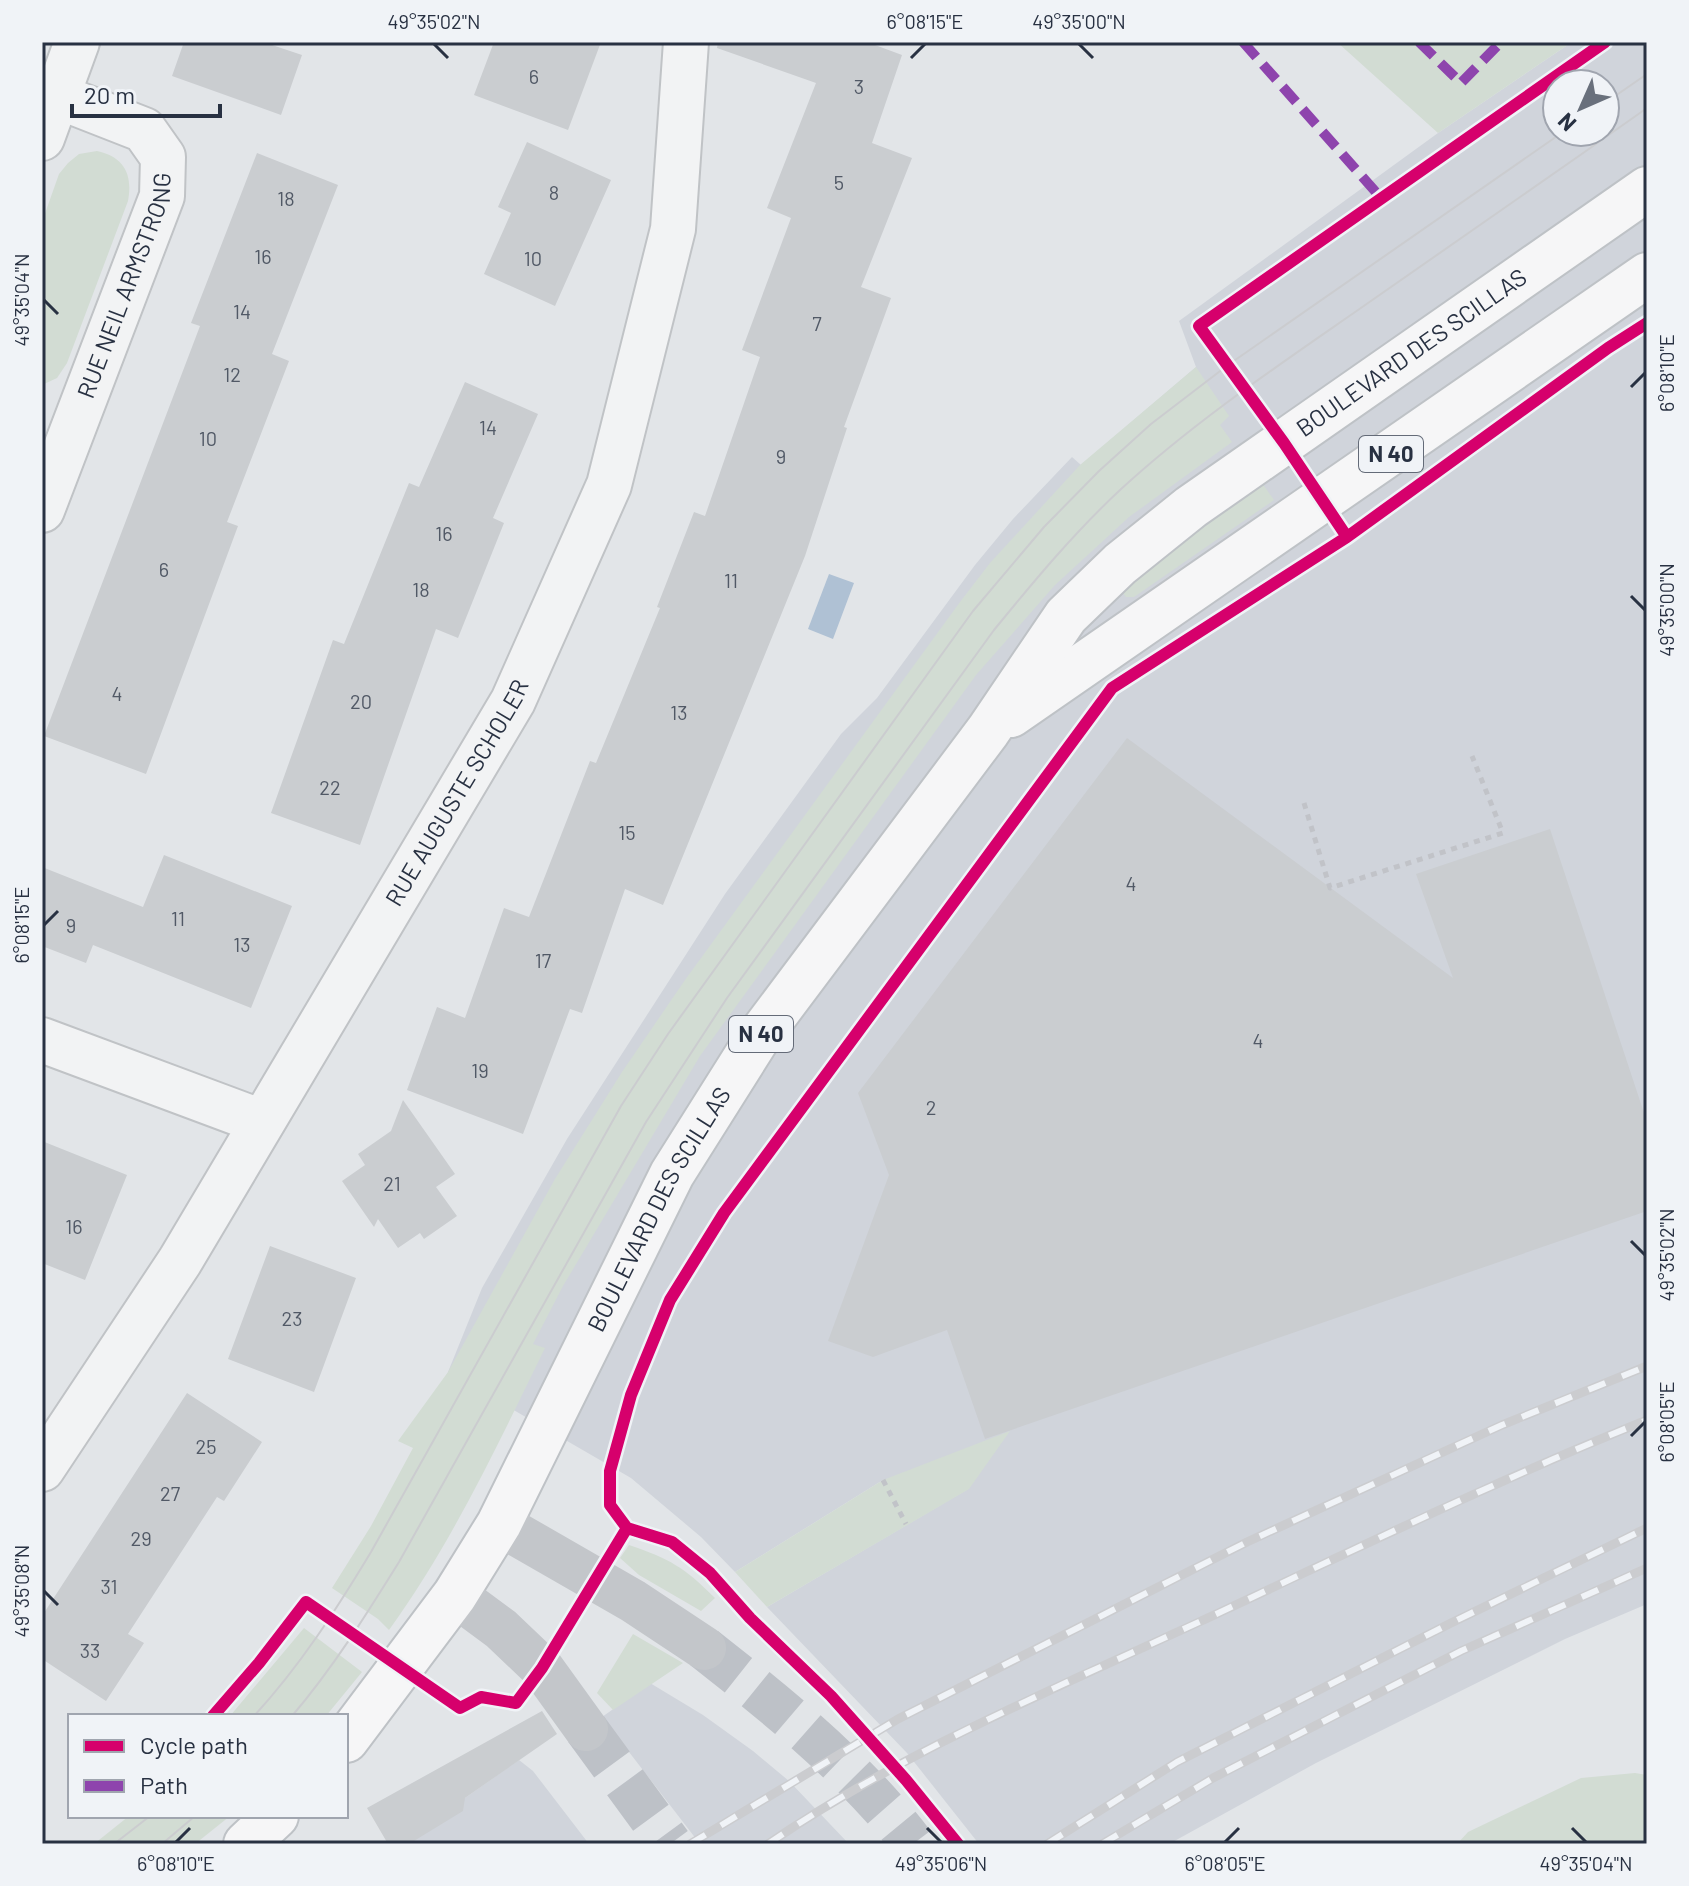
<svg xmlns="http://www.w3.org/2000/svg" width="1689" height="1886" viewBox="0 0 1689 1886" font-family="Barlow,sans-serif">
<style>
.built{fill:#d0d4db;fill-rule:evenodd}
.green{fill:#d2dcd3}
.water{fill:#afc1d4}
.building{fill:#cacdd0}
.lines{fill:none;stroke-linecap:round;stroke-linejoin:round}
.secondary-tunnel{stroke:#bdc1c7;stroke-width:44;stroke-dasharray:44 22;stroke-linecap:butt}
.minor-casing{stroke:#c0c3c6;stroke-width:48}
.primary-casing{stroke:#bec2c6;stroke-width:48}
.path{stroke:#c1c3c8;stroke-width:5;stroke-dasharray:6 6;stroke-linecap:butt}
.minor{stroke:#f2f3f4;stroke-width:44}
.secondary{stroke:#c3c6ca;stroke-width:44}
.primary{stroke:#f6f6f7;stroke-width:44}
.tram{stroke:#cbcccf;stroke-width:2}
.rail-casing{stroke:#cbcccf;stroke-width:9}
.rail{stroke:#f0f3f7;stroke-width:6;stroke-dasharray:18;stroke-linecap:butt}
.quiet{stroke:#8e44ad;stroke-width:10;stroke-dasharray:20 10;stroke-linecap:butt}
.cycleway-casing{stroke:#f0f3f7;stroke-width:17}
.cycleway{stroke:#d6006c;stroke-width:12}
.ticks{fill:none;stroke:#283142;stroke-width:3}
.labels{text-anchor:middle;stroke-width:7;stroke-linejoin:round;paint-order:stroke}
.number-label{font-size:20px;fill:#515966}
.shield{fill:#f0f3f7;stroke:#646b78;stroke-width:2}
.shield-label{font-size:22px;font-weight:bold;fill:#283142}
.street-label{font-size:24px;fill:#283142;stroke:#f0f3f7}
.neatline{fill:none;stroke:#283142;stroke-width:3}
.ticks-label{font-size:20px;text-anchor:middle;fill:#283142}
</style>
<rect width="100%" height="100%" fill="#e2e5e8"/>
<path class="built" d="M1572 42H1647V1604L1565 1639 1316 1763 1169 1844H979L907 1753 767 1607 968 1489 883 1480 735 1572 701 1537 631 1478 448 1372 482 1288 567 1139 725 894 841 734 877 698 975 565 1013 519 1072 457 1081 465 1196 367 1179 321 1438 133ZM1557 84H1605V132H1557Z
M650 1683 703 1715 753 1751 789 1781 849 1844H700L602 1717Z
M519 1760 533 1771 589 1844H408L465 1798Z"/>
<path class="green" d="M1337 42H1572L1438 133Z
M97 151C124 157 133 174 128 201L67 363 57 378 42 385V222L59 174 68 163 79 154Z
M1196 367 1229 416 1220 425 1232 442 1129 517 1055 585 976 675 700 1056 563 1286 533 1344 545 1348C498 1444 452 1543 389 1630L378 1619 332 1588 371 1526 413 1448 398 1441 448 1372 555 1179 622 1072 685 980 960 602 990 563 1080 465Z
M1262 483 1274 500 1134 597H1126L1122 592 1127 585 1187 535Z
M1010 1431 969 1489 767 1607 735 1572 883 1480Z
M629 1545C670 1559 684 1567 715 1598L701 1611 639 1575 620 1558Z
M304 1628 362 1672 326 1716H230Z
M633 1634 683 1663 613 1710 597 1693Z
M1635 1773 1647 1775V1844H1457L1468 1832 1581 1778Z
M129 1816H230L195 1844H94Z"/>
<path class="water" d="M829 574 854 583 833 639 808 629Z"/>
<path class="building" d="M184 42H263L302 55 281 115 172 76Z
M494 42H601L568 130 474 95Z
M718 42H867L902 55 872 143 912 158 861 287 891 298 844 427 847 428 805 556 663 905 625 889 582 1013 570 1009 523 1134 407 1090 437 1007 465 1018 504 908 529 917 590 761 596 763 660 608 657 607 694 512 705 516 760 357 742 350 791 218 767 208 816 83 717 48Z
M527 142 611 180 555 306 484 274 511 213 498 207Z
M257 153 338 185 272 354 289 361 227 522 238 526 146 774 44 736 200 326 191 323Z
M465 382 538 414 493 518 504 523 458 638 436 629 360 845 271 813 333 640 344 644 409 483 419 487Z
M1127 738 1453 978 1416 874 1550 829 1647 1122V1211L985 1439 947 1330 873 1357 828 1341 889 1175 858 1093Z
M164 855 292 906 251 1008 93 945 86 963 42 946V867L143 907Z
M403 1100 455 1174 436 1187 457 1216 424 1239 420 1233 398 1248 378 1219 374 1227 342 1181 365 1165 358 1154 391 1131Z
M42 1141 127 1175 85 1280 42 1263Z
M270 1246 356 1278 314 1392 228 1359Z
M187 1393 262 1442 224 1501 217 1497 128 1634 144 1643 106 1701 42 1659V1616Z
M542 1711 557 1734 465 1798 463 1811 409 1844H388L367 1808Z"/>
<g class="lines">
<path class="secondary-tunnel" d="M704 1648C779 1707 855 1768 913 1844
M586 1729 670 1844"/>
<defs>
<g id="minor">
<path d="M42 138 77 42"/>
<path id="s1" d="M42 510 162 196 163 157 144 130 57 96"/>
<path d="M42 1040 262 1122"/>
<path id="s2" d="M42 1469 180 1261 513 701 609 485 673 229 686 42"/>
</g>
<g id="primary">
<path d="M1011 715 1647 275"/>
<path id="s3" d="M346 1740 455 1595 499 1524 672 1174 757 1039 988 731 1066 616 1120 564 1191 507 1647 189"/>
<path d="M246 1844 276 1816"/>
</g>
</defs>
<use href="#minor" class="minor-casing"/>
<use href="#primary" class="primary-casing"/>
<path class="path" d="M1304 803 1330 888 1503 833 1472 756
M883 1480 906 1524"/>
<use href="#minor" class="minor"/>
<path class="secondary" d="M499 1524 633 1601 704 1648
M455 1595 501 1629 542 1668 586 1729"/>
<use href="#primary" class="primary"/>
<path class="tram" d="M1605 103 1647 74
M254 1716C300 1666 336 1610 371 1552L621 1106 668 1034 973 611 1044 527 1099 471 1151 424 1228 365 1563 132
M292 1716C333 1668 366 1615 399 1562L646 1122 727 998 994 630C1034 581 1074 533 1120 490 1194 422 1276 367 1358 310 1454 243 1551 176 1647 108
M114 1844 150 1816
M162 1844 195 1816"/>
<defs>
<path id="rail" d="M690 1844 898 1719 1247 1542 1502 1425 1647 1366
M768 1844C902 1752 1052 1690 1199 1622 1348 1553 1495 1481 1647 1420
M1047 1844 1177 1762 1451 1623 1647 1528
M1102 1844 1213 1778 1461 1651 1647 1568"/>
</defs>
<use href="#rail" class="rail-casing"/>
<use href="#rail" class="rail"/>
<path class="quiet" d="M1243 42 1382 199
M1419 42 1461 83 1501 42"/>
<defs>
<path id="cycleway" d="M1347 537 1284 443 1199 326 1605 42
M213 1716 259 1663 306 1602 460 1708 481 1697 516 1703 542 1668 627 1528
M958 1844 906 1780 831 1696 750 1618 710 1573 672 1542 627 1528 610 1505V1471L631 1395 670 1300 724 1213 1112 688 1347 537 1608 348 1647 323"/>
</defs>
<use href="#cycleway" class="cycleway-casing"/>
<use href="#cycleway" class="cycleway"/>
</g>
<path class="ticks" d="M434 44 448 58M1079 44 1093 58M911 58 925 44M44 300 58 314M1631 387 1645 373M1631 596 1645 610M44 925 58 911M1631 1241 1645 1255M1631 1436 1645 1422M44 1591 58 1605M927 1828 941 1842M1572 1828 1586 1842M176 1842 190 1828M1225 1842 1239 1828"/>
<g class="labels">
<g class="number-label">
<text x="534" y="84">6</text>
<text x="859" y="94">3</text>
<text x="839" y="190">5</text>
<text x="554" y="200">8</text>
<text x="286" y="206">18</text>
<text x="263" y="264">16</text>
<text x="533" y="266">10</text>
<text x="242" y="319">14</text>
<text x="817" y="331">7</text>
<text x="232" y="382">12</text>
<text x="488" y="435">14</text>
<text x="208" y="446">10</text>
<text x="781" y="464">9</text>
<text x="444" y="541">16</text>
<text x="164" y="577">6</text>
<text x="731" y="588">11</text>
<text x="421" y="597">18</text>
<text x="117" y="701">4</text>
<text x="361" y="709">20</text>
<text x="679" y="720">13</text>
<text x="330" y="795">22</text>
<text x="627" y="840">15</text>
<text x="1131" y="891">4</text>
<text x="178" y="926">11</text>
<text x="71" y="933">9</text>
<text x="242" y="952">13</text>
<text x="543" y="968">17</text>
<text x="1258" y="1048">4</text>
<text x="480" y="1078">19</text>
<text x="931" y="1115">2</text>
<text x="392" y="1191">21</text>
<text x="74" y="1234">16</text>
<text x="292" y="1326">23</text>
<text x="206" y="1454">25</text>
<text x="170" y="1501">27</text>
<text x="141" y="1546">29</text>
<text x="109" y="1594">31</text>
<text x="90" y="1658">33</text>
</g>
<g class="shield">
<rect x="1359" y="436" width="64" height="36" rx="6"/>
<rect x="729" y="1016" width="64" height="36" rx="6"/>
</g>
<g class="shield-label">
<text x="1391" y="462">N 40</text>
<text x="761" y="1042">N 40</text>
</g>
<g class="street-label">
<text dy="8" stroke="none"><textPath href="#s1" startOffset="240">RUE NEIL ARMSTRONG</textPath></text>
<text dy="8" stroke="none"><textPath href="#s3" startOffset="1774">BOULEVARD DES SCILLAS</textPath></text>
<text dy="8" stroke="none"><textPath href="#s2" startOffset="794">RUE AUGUSTE SCHOLER</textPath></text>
<text dy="8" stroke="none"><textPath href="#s3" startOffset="618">BOULEVARD DES SCILLAS</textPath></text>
</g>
</g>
<rect width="1689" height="1886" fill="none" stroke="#f0f3f7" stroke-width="88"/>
<rect x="68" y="1714" width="280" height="104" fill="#f0f3f7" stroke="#a0a5af" stroke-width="2"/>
<rect x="84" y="1740" width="40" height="12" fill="#d6006c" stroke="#a0a5af" stroke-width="2"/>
<text x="140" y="1754" font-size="24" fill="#283142">Cycle path</text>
<rect x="84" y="1780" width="40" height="12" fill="#8e44ad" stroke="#a0a5af" stroke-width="2"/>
<text x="140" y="1794" font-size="24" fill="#283142">Path</text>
<g transform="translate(1581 108) rotate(225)"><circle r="38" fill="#f0f3f7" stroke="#a0a5af" stroke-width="2"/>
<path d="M0-6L14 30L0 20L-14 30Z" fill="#69707c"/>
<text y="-12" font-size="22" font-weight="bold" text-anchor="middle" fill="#283142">N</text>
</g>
<path d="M72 104v12h148v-12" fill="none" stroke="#283142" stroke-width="4"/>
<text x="84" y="104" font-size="24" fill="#283142" stroke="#f0f3f7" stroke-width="6" paint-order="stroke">20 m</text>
<rect x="44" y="44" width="1601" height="1798" class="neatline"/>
<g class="ticks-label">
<text x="434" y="29">49°35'02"N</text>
<text x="925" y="29">6°08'15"E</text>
<text x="1079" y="29">49°35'00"N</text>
<text transform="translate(22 300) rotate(-90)" y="7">49°35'04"N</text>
<text transform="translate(1667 373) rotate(-90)" y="7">6°08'10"E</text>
<text transform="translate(1667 610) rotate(-90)" y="7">49°35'00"N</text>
<text transform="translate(22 925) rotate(-90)" y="7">6°08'15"E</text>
<text transform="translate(1667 1255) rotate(-90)" y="7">49°35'02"N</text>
<text transform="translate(1667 1422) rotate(-90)" y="7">6°08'05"E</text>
<text transform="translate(22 1591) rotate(-90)" y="7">49°35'08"N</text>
<text x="176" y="1871">6°08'10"E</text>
<text x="941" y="1871">49°35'06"N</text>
<text x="1225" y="1871">6°08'05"E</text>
<text x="1586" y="1871">49°35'04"N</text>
</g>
</svg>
